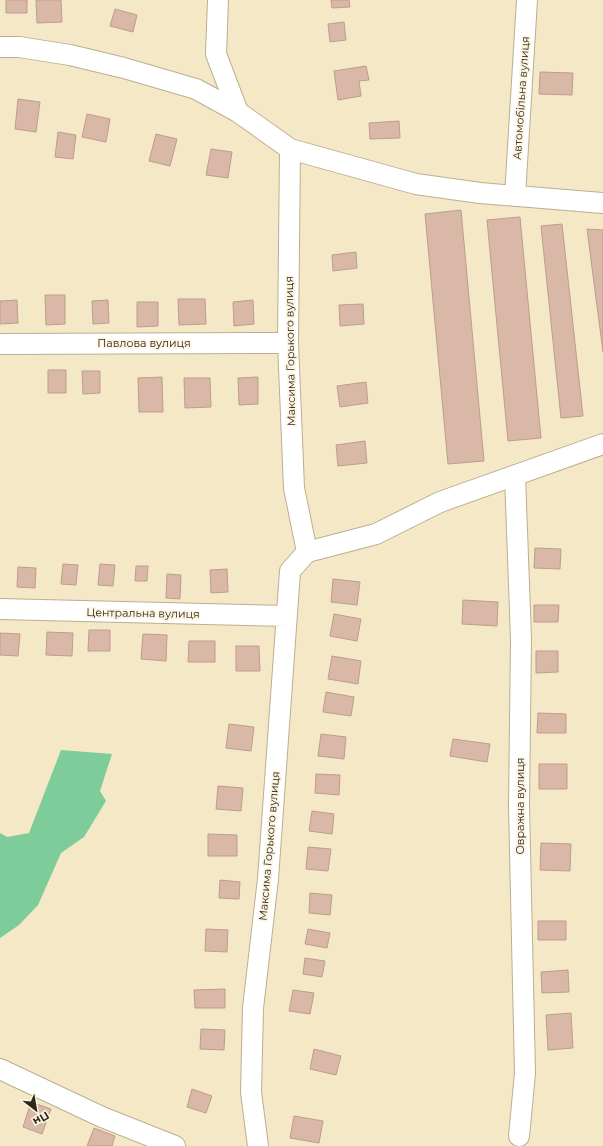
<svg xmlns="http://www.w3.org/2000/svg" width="603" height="1146" viewBox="0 0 603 1146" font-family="Montserrat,sans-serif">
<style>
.green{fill:#7dcc99}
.building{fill:#d9b8a8;stroke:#bd9d8d}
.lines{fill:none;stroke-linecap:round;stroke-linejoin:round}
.street-casing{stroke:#bbaf90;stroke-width:22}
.street{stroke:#fff;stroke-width:20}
.labels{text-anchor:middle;stroke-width:3.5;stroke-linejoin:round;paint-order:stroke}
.street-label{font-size:11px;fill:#2d281c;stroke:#fdf5e2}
</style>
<rect width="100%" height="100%" fill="#f4e8c7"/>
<path class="green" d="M61 750 112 754 100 791 106 801 84 837 61 853 38 905 19 925 0 938V833L7 837 29 833Z"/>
<path class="building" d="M6 0H27V13H6Z
M36 0H61L62 22 37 23Z
M331 0H349L350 7 332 8Z
M115 9 137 15 133 32 110 26Z
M344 22 346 40 330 42 328 24Z
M366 66 369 80 359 81 361 96 338 100 334 71Z
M540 72 573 73 572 95 539 94Z
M18 99 40 102 36 132 15 129Z
M87 114 110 119 106 142 82 137Z
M399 121 400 138 370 139 369 123Z
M58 132 76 135 73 159 55 157Z
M156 134 177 139 170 166 149 161Z
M211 149 232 152 228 178 206 175Z
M461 210 484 461 448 464 425 214Z
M520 217 541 438 508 441 487 220Z
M562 224 583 416 561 418 541 226Z
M587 229 603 230V352Z
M356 252 357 268 333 271 332 255Z
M45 295H65V324L46 325Z
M178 299H205L206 324 179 325Z
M17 300 18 323 0 324V301Z
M108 300 109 323 93 324 92 301Z
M253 300 254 324 234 326 233 302Z
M137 302H158V326L137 327Z
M363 304 364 324 340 326 339 305Z
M48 370H66V393H48Z
M82 371H100V393L83 394Z
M162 377 163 412H139L138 378Z
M258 377V404L239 405 238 378Z
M184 378H210L211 407 185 408Z
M366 382 368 403 340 407 337 386Z
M365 441 367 463 338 466 336 445Z
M535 548 561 549 560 569 534 568Z
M63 564 78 565 76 585 61 584Z
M100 564 115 565 113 586 98 585Z
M136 566H148L147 581H135Z
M18 567 36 568 35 588 17 587Z
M227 569 228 592 211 593 210 570Z
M167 574 181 575 180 599 166 598Z
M333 579 360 582 357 605 331 602Z
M463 600 498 602 497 626 462 624Z
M534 605H559L558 622H534Z
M334 614 361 619 357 641 330 636Z
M89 630H110V651H88Z
M47 632 73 633 72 656 46 655Z
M0 633 20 634 18 656 0 655Z
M143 634 167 635 166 661 141 659Z
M189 641H215V662H188Z
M236 646H259L260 671H236Z
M536 651H558V672L536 673Z
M332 656 361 661 358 684 328 679Z
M326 692 354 697 351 716 323 712Z
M538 713 566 714V733H537Z
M229 724 254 727 251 751 226 748Z
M321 734 346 737 344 759 318 756Z
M453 739 490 744 487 762 450 756Z
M539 764H567V789H539Z
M316 774 340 775 339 795 315 793Z
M218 786 243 788 241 811 216 809Z
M312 811 334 814 332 834 309 831Z
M208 834 237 835V856H208Z
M541 843 571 844 570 871 540 870Z
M308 847 331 849 328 871 306 869Z
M220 880 240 882 239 899 219 898Z
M310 893 332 895 330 915 309 913Z
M538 921H566V940H538Z
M206 929 228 930 227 952 205 951Z
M308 929 330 933 327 948 305 944Z
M305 958 325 961 322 977 303 974Z
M568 970 569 992 542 993 541 972Z
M225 989V1008H195L194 990Z
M293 990 314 993 310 1014 289 1011Z
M571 1013 573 1048 548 1050 546 1015Z
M201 1029 225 1030 224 1050 200 1049Z
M314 1049 341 1056 336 1075 310 1069Z
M192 1089 212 1096 206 1113 187 1107Z
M31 1102 51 1109 42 1134 23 1127Z
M294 1116 323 1121 319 1143 290 1138Z
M94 1128 115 1136 112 1146H87Z"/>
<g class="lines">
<defs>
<path id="street" d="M218 0 216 54 238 112
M0 47H19L70 55 124 68 196 89 238 112 290 149 416 184 480 193 603 203
M290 149 288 343 294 488 307 552 376 534 440 502 603 444
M515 196 527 0
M0 344 288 343
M515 476 521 639 519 806 525 1073 519 1136
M0 609 287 616
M0 1069 102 1117 175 1146
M258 1146 251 1092 253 1008 268 879 290 571 307 552"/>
</defs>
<use href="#street" class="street-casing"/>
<use href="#street" class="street"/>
</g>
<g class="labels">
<g class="street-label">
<text transform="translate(521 98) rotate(-86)" y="4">Автомобільна вулиця</text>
<text x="144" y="347">Павлова вулиця</text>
<text transform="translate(290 351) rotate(-91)" y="4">Максима Горького вулиця</text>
<text transform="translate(143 613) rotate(1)" y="4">Центральна вулиця</text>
<text transform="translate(520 806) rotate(-90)" y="4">Овражна вулиця</text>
<text transform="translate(269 846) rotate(-85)" y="4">Максима Горького вулиця</text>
</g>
</g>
<g transform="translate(36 1110) rotate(149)" stroke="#fdf5e2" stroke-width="3" paint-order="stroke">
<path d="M0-3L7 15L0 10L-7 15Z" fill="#2d281c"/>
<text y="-6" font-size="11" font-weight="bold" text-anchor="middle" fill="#2d281c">Пн</text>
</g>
</svg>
